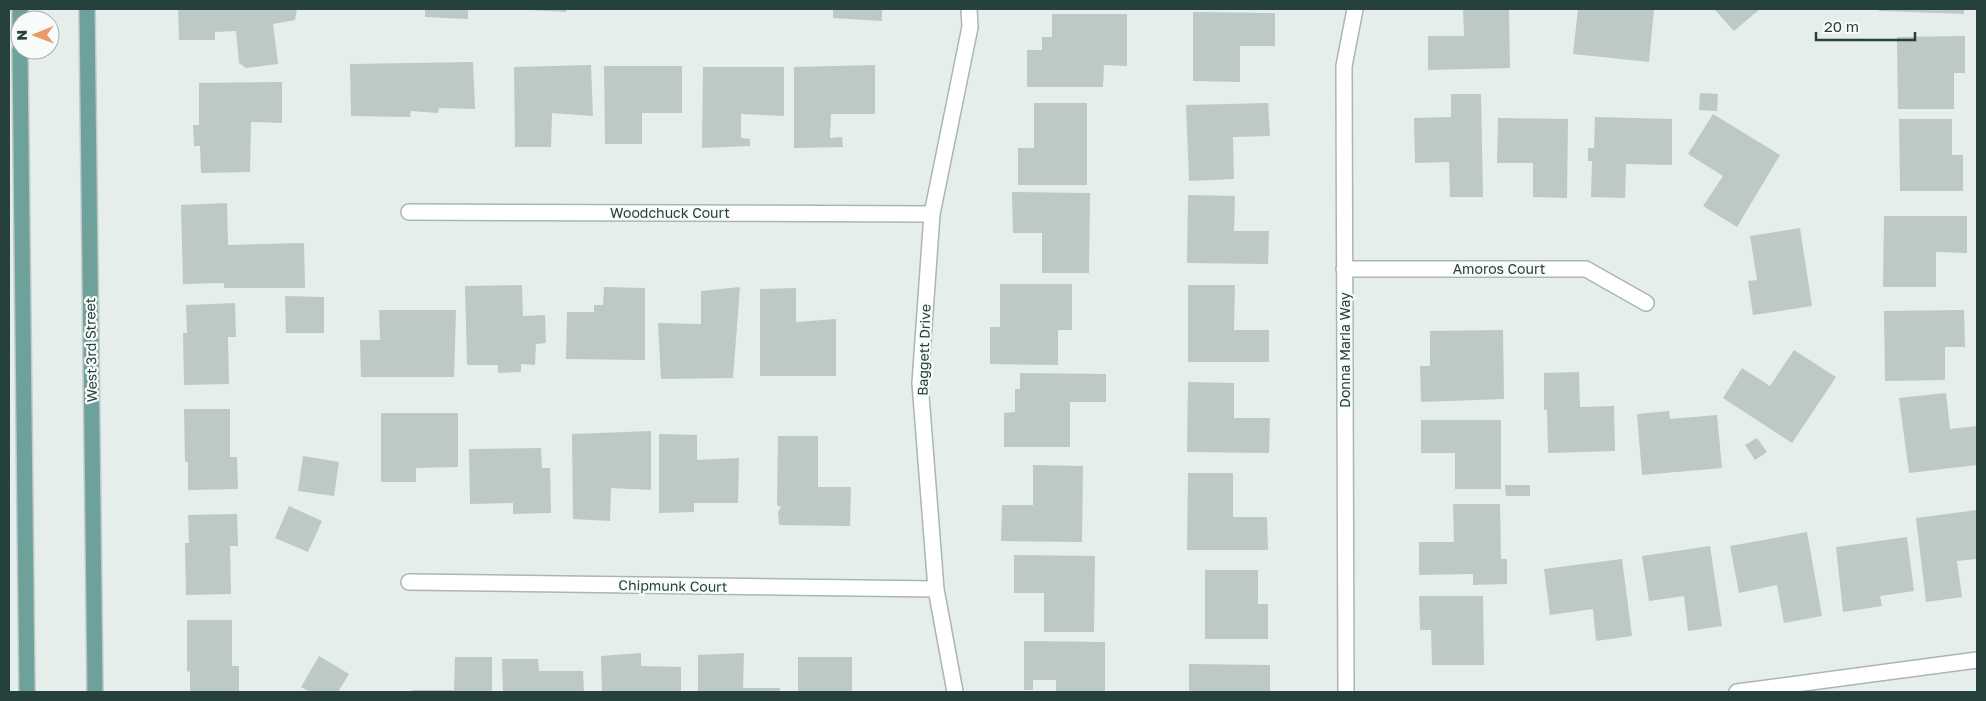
<svg xmlns="http://www.w3.org/2000/svg" width="1986" height="701" viewBox="0 0 1986 701" font-family="'Golos Text',sans-serif">
<style>
.building{fill:#bcc9c5}
.lines{fill:none;stroke-linecap:round;stroke-linejoin:round}
.minor-casing{stroke:#a9b6b4;stroke-width:18}
.major-casing{stroke:#c2cac8;stroke-width:18}
.minor{stroke:#fff;stroke-width:15}
.major{stroke:#6ea19b;stroke-width:15}
.labels{text-anchor:middle;stroke-width:4.5;stroke-linejoin:round;paint-order:stroke}
.street-label{font-size:14px;fill:#26403c;stroke:#f7fbf9}
</style>
<rect width="100%" height="100%" fill="#e6eeec"/>
<path class="building" d="M178 9H297L295 20 273 24 278 64 246 68 239 63 236 31 215 32V40H179Z
M425 9H468V19L425 17Z
M529 9H566V12L529 10Z
M833 9H882V21L833 18Z
M1463 9H1509L1510 68 1428 70V36H1464Z
M1578 9H1654L1649 62 1573 54Z
M1714 9H1760L1734 31Z
M1879 9H1964V14L1879 11Z
M1193 12 1275 13V46H1240V82L1193 81Z
M1052 14H1127V66L1104 65 1103 87H1027V50H1042V37H1052Z
M1965 36V73H1954V109H1898L1897 37Z
M473 62 475 109 439 108 438 113 411 111 410 117 351 116 350 64Z
M591 65 593 116 552 113 551 147H515L514 67Z
M875 65V114H831L830 138 842 137 843 147 794 148V67Z
M604 66H682V113H642V144H605Z
M703 67H784V116L741 114V138L750 139V146L702 148Z
M282 82V123L251 122 250 172 201 173 200 146H194L193 125H199V83Z
M1700 93 1718 94 1717 111 1699 110Z
M1451 94H1481L1483 197H1450L1449 162 1415 163 1414 118 1451 117Z
M1034 103H1087V185H1018V148H1034Z
M1268 103 1270 136 1233 137 1234 179 1189 181 1186 105Z
M1713 114 1780 155 1737 227 1703 206 1723 176 1688 154Z
M1595 117 1672 119V165L1626 164 1625 198 1591 197 1592 161H1588V148H1594Z
M1498 118 1568 119 1567 198 1533 197V163H1497Z
M1899 119H1952V155H1963V191H1900Z
M1012 192 1090 193 1089 273H1042V233H1013Z
M1188 195 1235 196 1234 231H1269L1268 264 1187 263Z
M227 203 228 245 304 243 305 288H224V283L183 284 181 205Z
M1884 216H1967V253L1936 252V287H1883Z
M1800 228 1812 306 1753 315 1748 281 1757 280 1750 236Z
M1000 284H1072V330H1058V365L990 364V327H1000Z
M522 285 523 316 545 315 546 343 536 344 535 365 521 364V372L498 373V365H467L465 286Z
M1188 285H1235L1234 330H1269V362H1188Z
M604 287 645 288V360L566 359 567 312H594V305H603Z
M740 287 733 378 661 379 658 323 701 324V291Z
M796 288V322L836 319V376H760V289Z
M285 296 324 297V333H286Z
M235 303 236 337H228L229 384 184 385 183 333H187L186 305Z
M379 310H456L454 377H361L360 340H380Z
M1964 310 1965 347H1945V380L1885 381 1884 311Z
M1503 330 1504 399 1421 402 1420 366H1430V331Z
M1794 350 1836 377 1792 443 1723 398 1742 368 1770 386Z
M1579 372 1580 407 1614 406 1615 451 1548 453 1547 410H1544V373Z
M1020 373 1106 374V402H1070V447H1004V413L1015 412V389H1020Z
M1188 382 1234 383V418H1270L1269 453 1187 452Z
M1946 393 1950 429 1977 426V465L1909 473 1899 398Z
M184 409H230V457H237L238 489 188 490V463L185 461Z
M1669 411 1670 419 1717 415 1722 468 1642 475 1637 414Z
M381 413H458V467L416 468V482H381Z
M1421 420H1501V489H1455V453H1421Z
M651 431V490L611 488 610 521 573 519 572 434Z
M659 434 697 435V460L739 458 738 503H694V512L659 513Z
M778 436H818V487H851L850 526 779 525 778 512 781 507 777 505Z
M1757 438 1767 452 1755 460 1745 445Z
M541 448 542 468H550L551 513 513 514V503L470 504 469 449Z
M303 456 339 462 334 496 298 491Z
M1033 465 1083 466 1082 542 1001 541 1002 505H1033Z
M1188 473H1233V517H1267L1268 550H1187Z
M1505 485H1530V496H1506Z
M1453 504H1500L1501 559H1507V584L1473 585V574L1419 575V542H1454Z
M289 506 322 521 308 552 275 538Z
M1977 510V559L1957 561 1962 597 1926 602 1916 518Z
M237 514 238 546H230L231 594 186 595 185 543H189L188 515Z
M1807 532 1822 616 1784 623 1777 585 1739 593 1730 546Z
M1907 537 1914 591 1880 596 1882 606 1843 612 1836 547Z
M1710 546 1722 626 1688 631 1684 596 1649 601 1642 556Z
M1014 555 1095 556 1094 632H1044V593H1014Z
M1622 559 1632 636 1596 641 1593 609 1550 615 1544 569Z
M1205 570H1258V604H1268V639H1205Z
M1419 596H1483L1484 665H1432L1431 630H1420Z
M187 620H232V666H239V692H190V671L187 672Z
M1024 641 1105 642V692H1056V680H1033V690H1024Z
M641 653V666L681 667V692H602L601 656Z
M744 653 743 688H780V692H698V655Z
M319 656 349 674 338 692H310L301 687Z
M455 657H492V692H412V690H454Z
M798 657H852V692H798Z
M502 659H538L539 671H583L584 692H503Z
M1189 664 1270 665V692H1189Z"/>
<g class="lines">
<defs>
<path id="minor" d="M409 212 932 214
M1344 269H1586L1646 303
M409 582 936 589
M955 692 936 589 920 383 932 214 970 27 969 9
M1346 692 1344 66 1355 9
M1737 692 1977 660"/>
<path id="major" d="M20 9V30
M87 9 95 692
M20 50 27 692"/>
</defs>
<use href="#minor" class="minor-casing"/>
<use href="#major" class="major-casing"/>
<use href="#minor" class="minor"/>
<use href="#major" class="major"/>
</g>
<g class="labels">
<g class="street-label">
<text x="670" y="218">Woodchuck Court</text>
<text x="1499" y="274">Amoros Court</text>
<text transform="translate(91 350) rotate(-91)" y="5">West 3rd Street</text>
<text transform="translate(924 350) rotate(-88)" y="5">Baggett Drive</text>
<text transform="translate(1345 350) rotate(-90)" y="5">Donna Maria Way</text>
<text transform="translate(673 586) rotate(1)" y="5">Chipmunk Court</text>
</g>
</g>
<rect width="1986" height="701" fill="none" stroke="#26403c" stroke-width="20"/>
<g transform="translate(35 35) rotate(269)"><circle r="24" fill="#f7fbf9" stroke="#a3b0ad"/>
<path d="M0-4L9 19L0 12L-9 19Z" fill="#e99b6a"/>
<text y="-8" font-size="14" font-weight="bold" text-anchor="middle" fill="#26403c">N</text>
</g>
<path d="M1816 32v8h99v-8" fill="none" stroke="#26403c" stroke-width="2.5"/>
<text x="1824" y="32" font-size="15" fill="#26403c" stroke="#f7fbf9" stroke-width="4" paint-order="stroke">20 m</text>
</svg>
